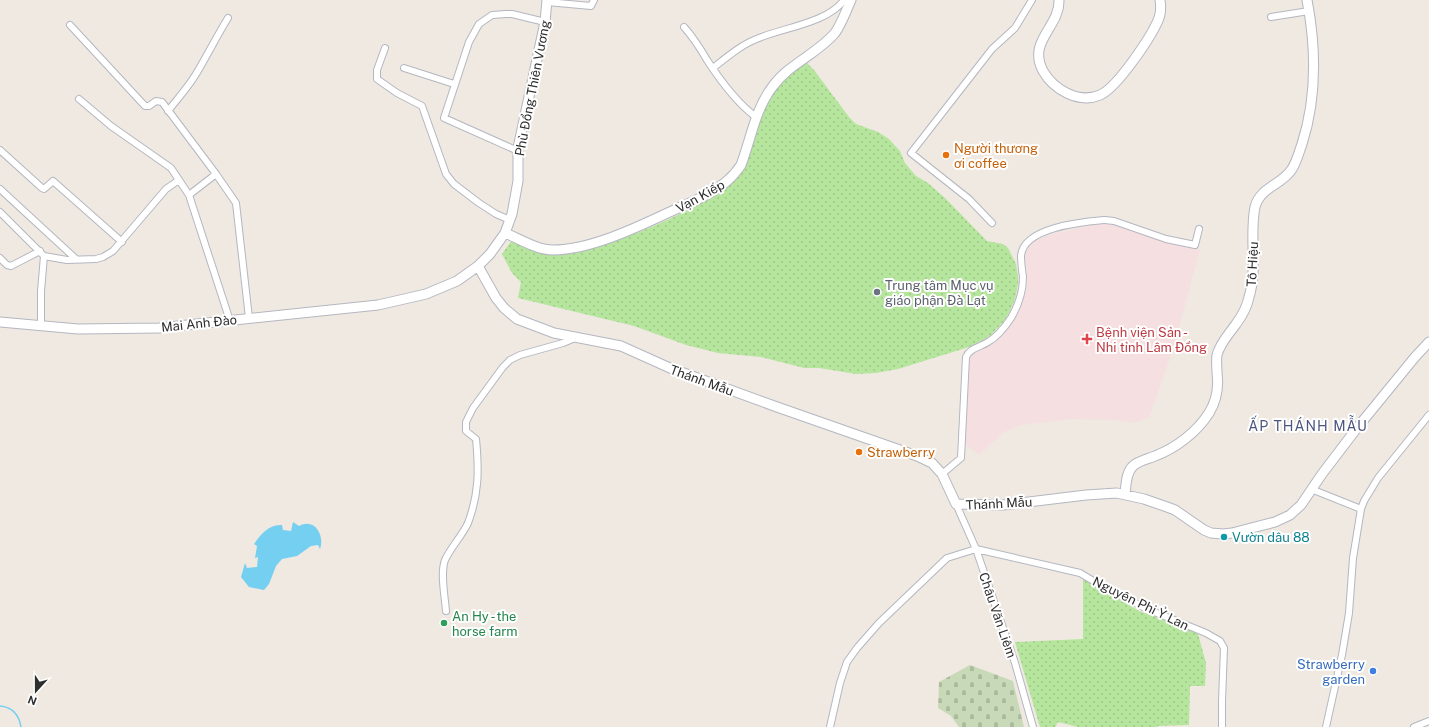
<svg xmlns="http://www.w3.org/2000/svg" width="1429" height="727" viewBox="0 0 1429 727" font-family="'Public Sans',sans-serif">
<style>
.medical{fill:#f5dfe0}
.grass{fill:url(#grass-dots)}
.cemetery{fill:url(#cemetery-stones)}
.water{fill:#75cff0}
.lines{fill:none;stroke-linecap:round;stroke-linejoin:round}
.stream{stroke:#75cff0;stroke-width:1.5}
.street-casing{stroke:#b4b7c1;stroke-width:8}
.secondary-casing{stroke:#b4b7c1;stroke-width:11}
.street{stroke:#fff;stroke-width:6}
.secondary{stroke:#fff;stroke-width:9}
.food-dot{fill:#e8710a;stroke:#fff;stroke-width:1.5}
.worship-dot{fill:#6b7280;stroke:#fff;stroke-width:1.5}
.health-dot{fill:#e0444e;stroke:#fff;stroke-width:1.5}
.culture-dot{fill:#0f9aa8;stroke:#fff;stroke-width:1.5}
.leisure-dot{fill:#2e9e5b;stroke:#fff;stroke-width:1.5}
.shop-dot{fill:#3f7fe0;stroke:#fff;stroke-width:1.5}
.labels{text-anchor:middle;stroke-width:4;stroke-linejoin:round;paint-order:stroke}
.street-label{font-size:13px;fill:#2e2e2e;stroke:#fff}
.food-label{font-size:13px;fill:#c56008;stroke:#fff;text-anchor:start}
.worship-label{font-size:13px;fill:#5b616d;stroke:#fff;text-anchor:start}
.health-label{font-size:13px;fill:#be3a42;stroke:#fff;text-anchor:start}
.culture-label{font-size:13px;fill:#0d838f;stroke:#fff;text-anchor:start}
.leisure-label{font-size:13px;fill:#27864d;stroke:#fff;text-anchor:start}
.shop-label{font-size:13px;fill:#366cbe;stroke:#fff;text-anchor:end}
.neighbourhood-label{font-size:14px;letter-spacing:1px;fill:#4d5680;stroke:#fff}
</style>
<defs>
<pattern id="grass-dots" width="8" height="8" patternUnits="userSpaceOnUse"><rect width="8" height="8" fill="#b6e59e"/><path d="M2 2h.1M6 6h.1" fill="none" stroke="#9dc588" stroke-width="1.8" stroke-linecap="round"/></pattern>
<pattern id="cemetery-stones" width="16" height="16" patternUnits="userSpaceOnUse"><rect width="16" height="16" fill="#c8d9b8"/><path d="M2 7V4a2 2 0 0 1 4 0v3zM10 15v-3a2 2 0 0 1 4 0v3z" fill="#acbb9e"/></pattern>
</defs>
<rect width="100%" height="100%" fill="#efe9e1"/>
<path class="medical" d="M1103 223 1113 224 1159 240 1200 250 1173 349 1149 418 1131 423 1115 420 1072 419 1022 425 1004 432 979 455 965 444 969 358 973 354 994 343 1002 336 1016 316 1027 288V272L1025 258 1026 251 1035 241 1043 237 1057 233Z"/>
<path class="grass" d="M807 63 814 70 849 117 856 124 878 132 889 139 900 151 905 163 916 176 928 183 946 199 987 241 1003 244 1008 248 1016 264 1018 277V284L1015 299 1009 313 1004 321 991 335 981 341 969 347 898 369 876 373 856 374 819 368H804L761 357 718 353 686 345 634 326 518 298 521 282 512 273 502 254 512 240C527 247 542 255 558 255 594 255 717 204 739 176 747 167 750 154 753 143 761 116 770 91 792 73 797 69 802 65 807 63Z
M1083 578 1139 611 1177 624 1198 634 1206 663 1205 686H1190L1189 725 1158 726 1157 727H1078L1058 722 1055 727H1040L1015 642 1083 639Z"/>
<path class="cemetery" d="M970 665 1013 681 1024 727H959L951 716 938 708 939 682Z"/>
<path class="water" d="M293 522 299 526C315 517 325 536 320 549L318 545 311 546 297 556 282 559 276 566 269 584 264 590 249 587 241 577 245 563 247 568 257 567 258 557 255 558 257 546 254 544C261 534 269 524 282 525L283 530 291 531Z"/>
<g class="lines">
<path class="stream" d="M0 706C13 707 19 715 21 727"/>
<defs>
<path id="street" d="M547 2 591 6 594 0
M1271 17 1309 11
M70 25 145 106H149L156 101 162 102 216 174 236 203 249 318
M684 27C693 37 700 48 707 60 720 80 737 103 756 117
M385 48 377 70V79L397 93 422 106 446 174 454 184 479 203 496 214 510 220
M404 68 454 84
M713 68C727 57 742 44 759 38 783 28 829 22 844 0
M79 99 111 126 171 168 189 195 230 321
M168 111C179 97 191 84 199 69 209 52 218 34 228 18
M0 150 42 188 44 189 53 181 122 242
M518 151 444 118 469 42 479 24 492 15 506 14H512L545 22
M0 189 76 259
M189 195 216 174
M0 212 44 256 67 260 96 259 103 257 113 251 166 189 179 180
M992 223 969 199 911 153 992 49 1015 28 1032 0
M0 258 7 265 11 266 40 251
M41 326V291L44 256
M942 474 961 458 966 357C970 348 980 347 988 342 997 337 1005 327 1011 318 1018 306 1023 291 1023 277 1022 270 1021 263 1021 256 1023 227 1083 222 1105 220L1114 221 1166 239 1195 245 1199 229
M1311 489 1361 509
M956 504 976 549 1015 663 1033 727
M446 611C445 597 440 573 445 560 451 547 462 536 468 523 479 494 479 470 476 439L466 431V422L473 408 503 367 510 360 520 355 563 343 575 338
M830 727 840 683 847 662 857 648 879 623 947 558 976 549 1080 573 1100 585 1147 609 1206 633 1220 641 1224 648 1222 701V727
M1326 727 1342 655 1349 613 1353 558 1361 509 1364 501 1378 478 1429 415
M1414 727 1429 721"/>
<path id="secondary" d="M1059 0C1060 27 1027 41 1043 71 1054 90 1079 104 1100 95 1117 88 1152 36 1159 18 1161 12 1161 6 1160 0
M505 233C520 239 537 250 553 250 591 250 640 226 674 210 692 202 712 194 727 181 733 176 737 171 741 165 751 139 755 109 773 86 789 64 817 54 835 33 842 23 846 11 851 0
M478 266 496 298 504 308 517 319 554 333 621 346 670 368 777 407 917 456 932 463 942 474 956 504 1003 505 1086 495 1117 493 1144 499 1167 507 1175 510 1204 530 1211 533 1223 534 1232 533 1275 522 1290 515 1301 505 1322 474 1357 428 1415 357 1429 342
M0 322 78 329 159 328 378 305 426 294 457 281 478 266 490 254 505 233 512 214 518 181V148L545 22 547 0
M1125 494C1126 485 1126 472 1133 466 1138 461 1148 459 1155 456 1176 448 1197 432 1209 413 1217 400 1219 388 1217 373 1217 367 1216 361 1217 355 1220 343 1229 334 1236 324 1242 316 1247 307 1249 297 1258 268 1249 236 1255 207 1260 187 1282 185 1292 169 1297 161 1299 152 1302 144 1317 97 1316 47 1307 0"/>
</defs>
<use href="#street" class="street-casing"/>
<use href="#secondary" class="secondary-casing"/>
<use href="#street" class="street"/>
<use href="#secondary" class="secondary"/>
</g>
<g class="food-dot">
<circle cx="946" cy="155" r="4"/>
<circle cx="859" cy="452" r="4"/>
</g>
<circle class="worship-dot" cx="877" cy="292" r="4"/>
<path class="health-dot" d="M1085 333h4v4h4v4h-4v4h-4v-4h-4v-4h4z"/>
<circle class="culture-dot" cx="1224" cy="537" r="4"/>
<circle class="leisure-dot" cx="444" cy="623" r="4"/>
<circle class="shop-dot" cx="1373" cy="671" r="4"/>
<g class="labels">
<g class="street-label">
<text transform="translate(532 88) rotate(-79)" y="5">Phù Đổng Thiên Vương</text>
<text transform="translate(700 196) rotate(-29)" y="5">Vạn Kiếp</text>
<text transform="translate(1252 264) rotate(-87)" y="5">Tô Hiệu</text>
<text transform="translate(199 323) rotate(-6)" y="5">Mai Anh Đào</text>
<text transform="translate(702 380) rotate(20)" y="5">Thánh Mẫu</text>
<text transform="translate(999 503) rotate(-3)" y="5">Thánh Mẫu</text>
<text transform="translate(1141 603) rotate(26)" y="5">Nguyên Phi Ỷ Lan</text>
<text transform="translate(998 615) rotate(71)" y="5">Châu Văn Liêm</text>
</g>
<g class="food-label">
<text x="954" y="153">Người thương<tspan x="954" dy="15">ơi coffee</tspan></text>
<text x="867" y="457">Strawberry</text>
</g>
<g class="worship-label">
<text x="885" y="290">Trung tâm Mục vụ<tspan x="885" dy="15">giáo phận Đà Lạt</tspan></text>
</g>
<g class="health-label">
<text x="1096" y="337">Bệnh viện Sản -<tspan x="1096" dy="15">Nhi tỉnh Lâm Đồng</tspan></text>
</g>
<g class="culture-label">
<text x="1232" y="542">Vườn dâu 88</text>
</g>
<g class="leisure-label">
<text x="452" y="621">An Hy - the<tspan x="452" dy="15">horse farm</tspan></text>
</g>
<g class="shop-label">
<text x="1365" y="669">Strawberry<tspan x="1365" dy="15">garden</tspan></text>
</g>
<g class="neighbourhood-label">
<text x="1308" y="431">ẤP THÁNH MẪU</text>
</g>
</g>
<g transform="translate(36 691) rotate(201)" stroke="#ffffff" stroke-width="3" paint-order="stroke">
<path d="M0-3L7 15L0 10L-7 15Z" fill="#2e2e2e"/>
<text y="-6" font-size="11" font-weight="bold" text-anchor="middle" fill="#2e2e2e">N</text>
</g>
</svg>
